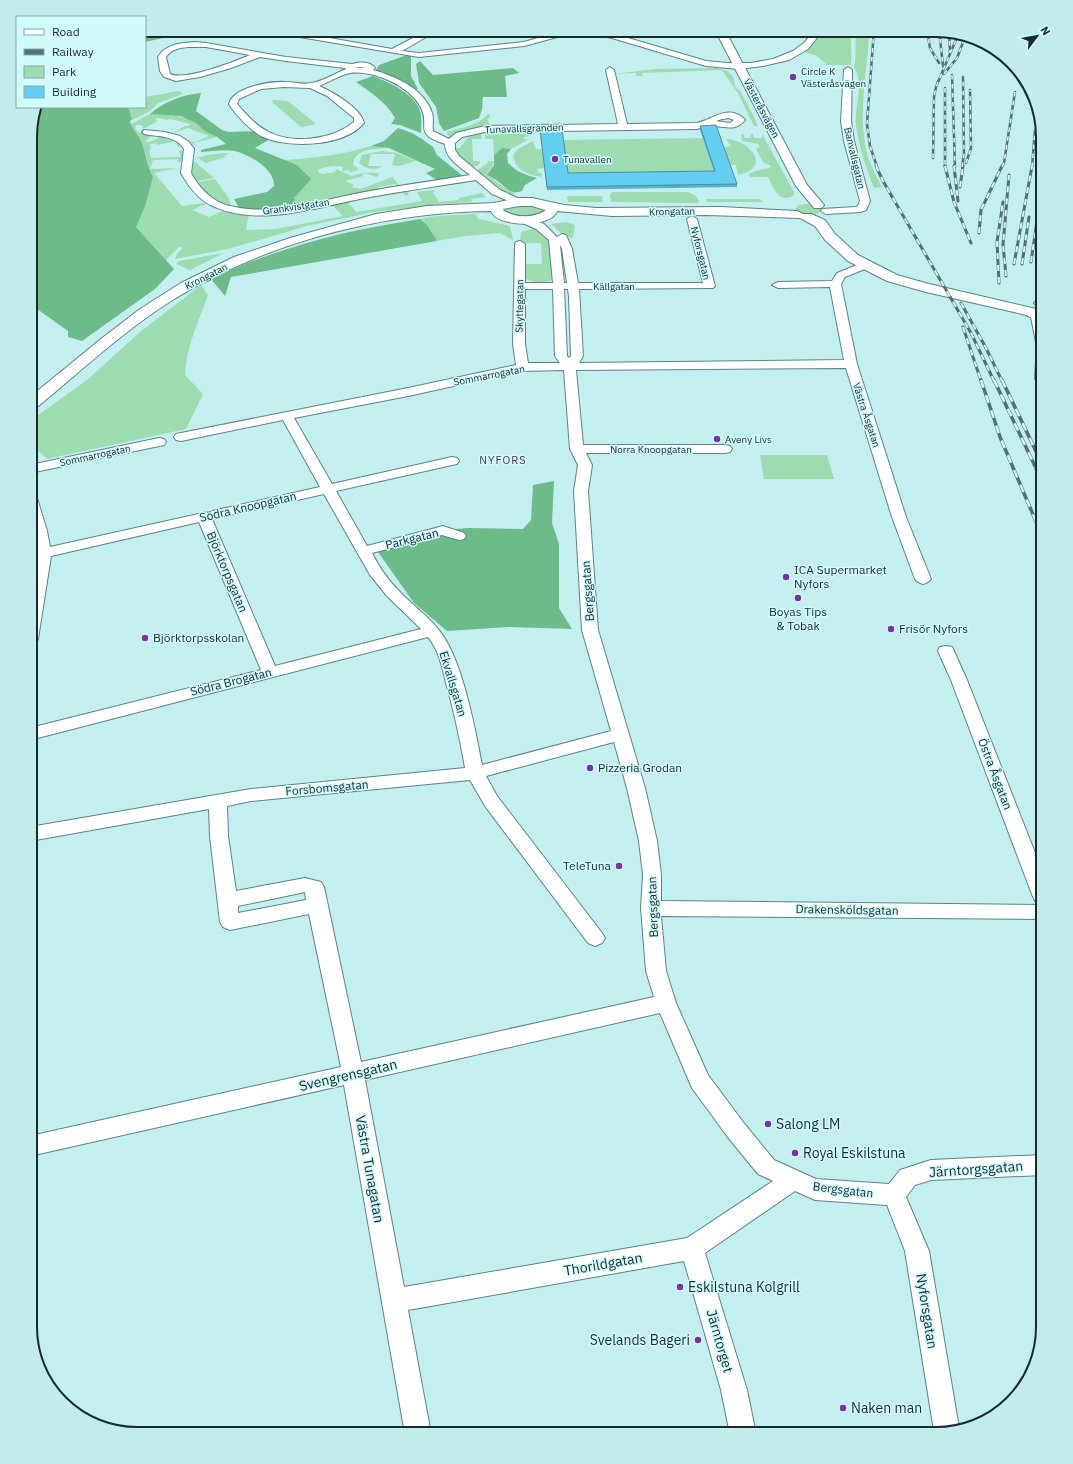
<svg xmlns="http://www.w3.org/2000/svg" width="1073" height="1464" viewBox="0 0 1073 1464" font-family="'IBM Plex Sans',sans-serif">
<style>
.green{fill:#9ddbb1}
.forest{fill:#6cbb88}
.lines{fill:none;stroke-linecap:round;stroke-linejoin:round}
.minor-casing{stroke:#5b8384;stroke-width:2}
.tertiary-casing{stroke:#5b8384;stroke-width:2}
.minor{fill:#fff;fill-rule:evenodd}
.tertiary{fill:#fff;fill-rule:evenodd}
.rail-far2-casing{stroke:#566f70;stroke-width:2.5}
.rail-far1-casing{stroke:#566f70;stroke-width:3}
.rail-casing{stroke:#566f70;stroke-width:3.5}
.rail-far2{stroke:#d1fcfe;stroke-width:1.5;stroke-dasharray:4.5;stroke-linecap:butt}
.rail-far1{stroke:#d1fcfe;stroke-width:2;stroke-dasharray:6;stroke-linecap:butt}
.rail{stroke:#d1fcfe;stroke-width:2.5;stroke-dasharray:8;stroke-linecap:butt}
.wall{fill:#56b1ce}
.building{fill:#64cef0;stroke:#4690a8}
.poi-dot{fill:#7a31a4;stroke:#d1fcfe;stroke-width:1.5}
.labels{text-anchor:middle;stroke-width:3;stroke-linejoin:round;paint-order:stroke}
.far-poi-label{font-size:10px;fill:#1a2a2b;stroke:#d1fcfe;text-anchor:start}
.far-street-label{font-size:10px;fill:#1a2a2b;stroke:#d1fcfe}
.far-neighbourhood-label{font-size:11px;letter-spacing:1px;fill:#512f68;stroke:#d1fcfe}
.street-label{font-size:12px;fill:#1a2a2b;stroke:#d1fcfe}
.poi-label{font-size:12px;fill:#1a2a2b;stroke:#d1fcfe;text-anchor:start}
.near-street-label{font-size:14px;fill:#1a2a2b;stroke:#d1fcfe}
.near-poi-label{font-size:14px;fill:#1a2a2b;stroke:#d1fcfe;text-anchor:start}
.rim{fill:none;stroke:#1a2a2b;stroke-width:2}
</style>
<rect width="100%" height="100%" fill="#c4eff0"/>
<path class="green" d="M822 30H852C850 42 852 53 851 65H827L817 56 804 52 812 45Z
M857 30H869C868 72 855 122 870 162 873 171 878 179 882 187L874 188C866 168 859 147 856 125 854 107 865 84 854 67 857 55 854 43 857 30Z
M716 68 727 71 733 76 735 87 740 91 748 105 758 126H754L738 93 722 70 642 73 643 76H636V73L613 74 656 69Z
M179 91 183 94 158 103 150 111 130 121 132 119 30 130 36 107H145V97Z
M273 100 288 101 316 124 301 127 272 102Z
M150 114C165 115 184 114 197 123 205 130 206 132 217 137L193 143 195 145H193L190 141 195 142 209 136 188 128 173 133 185 126H188L191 124 170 119 168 120 157 118 155 120 158 121 143 129 142 125H137L135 128 138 132 151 136 145 142C151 143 155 139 160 137 168 135 177 142 183 146L178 147 176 141 157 145V143L150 144 151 150H149L151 158 181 157 179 151 184 150V157L181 162H177L178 159 153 160 150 169 178 168 154 173 182 206 204 203 206 204 192 210 209 217 223 211 249 214 246 230 276 229 343 216 331 204 407 191 409 194 406 196 403 193 348 202 356 212 422 201 417 192 434 190 435 191 433 192 439 202 459 200V198L482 193 486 197 471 199 472 202 440 204 374 212 307 226 228 249 175 259 177 254 183 248 179 247 166 260 136 227 153 177C148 166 146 155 142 143 140 136 133 132 131 124Z
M488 114 490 115V118L487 119 490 125 558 123V121L561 123 560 125 461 132 449 138 447 132C461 128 479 125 488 114Z
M530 130V132L510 131V134L531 133V136L524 137V139H529L511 149 502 148 494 155 493 139H485V132Z
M481 132 482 139H472L473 161H480V163L477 166 471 167 456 155 454 148H460L468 137 472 134Z
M741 134H743L745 138H751L750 134H753L754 138H762V134L794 192V195C779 205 773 187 768 177H751L748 174 756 171 769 168 771 166 763 162 756 149 760 147 758 144 742 141Z
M703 138 715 174 568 177 563 140Z
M726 139C748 139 774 167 738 175L736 165H730L724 148 731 146Z
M533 141 536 149H542L544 168 537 169 538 173H542V177C528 175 515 170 513 155L518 149Z
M371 146 389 148C376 149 354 148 353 165L359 169 349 173 350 170 342 171 343 167C335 165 325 166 318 170L319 173 323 174 335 172 336 169 352 176C362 173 369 171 380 174L378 175 379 176 376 177 366 173 362 175 363 176 345 181 354 185 351 187 361 189 392 177 401 187H398L395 184 378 187 380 190 298 205 294 198 305 184 297 165 284 160C314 158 343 155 371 146Z
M382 151 397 153 416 161 399 166 392 165 395 154H371L368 166H381L380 168C373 170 364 168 359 163L362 155Z
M226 153 229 154 223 156 226 157 206 163 197 158 207 155Z
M194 161 214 178 197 181C192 175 189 168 194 161Z
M488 161H495L487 175C497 181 505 190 516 193L509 195 476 171 487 164Z
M215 179 228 197 231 206C217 207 206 193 198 182Z
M613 192H688L696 196 699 201 698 203 611 202 610 194Z
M567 196H602L603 202H568Z
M706 199H759L764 202H707Z
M807 204 819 207 821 211C815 218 801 216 794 210L799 205Z
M531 205 543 210V212C529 219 517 217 503 211L512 206Z
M475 214 479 219 510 226 513 240 500 233 465 236 437 241 427 225 420 219 436 216Z
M566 222 575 225 573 237 571 238 563 235 551 224Z
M537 228C540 230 545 232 547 235 553 241 558 276 551 280 544 285 533 282 526 279L525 264H542L541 243H520L521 232Z
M224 253 190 270 176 264 179 261Z
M201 285 208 295C199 321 186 347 185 375L203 394 186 429 47 459 30 443V421L87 380 140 332Z
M760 455H827L834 479H764Z"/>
<path class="forest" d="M145 30H199L145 42Z
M404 56H411V76L418 89 412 91 376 70 379 65Z
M420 61 433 75 513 68 519 73 505 76 507 97H483L482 109 479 118 444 131 439 123 436 107 419 83 416 64Z
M373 76C387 81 415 94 420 111 422 117 421 126 421 133L400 125 391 124 395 118C386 102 370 92 356 82Z
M201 93 196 111 222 130 229 132 256 131 270 139 255 148 297 165 311 179 294 198 298 205 265 210 239 208 234 199 267 192 274 186C275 169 250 155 235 151 224 149 212 151 201 152V150L226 144 217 137 206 132 196 123 181 116 150 114C165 101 182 95 201 93Z
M36 107H128L132 119 130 121C132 130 139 135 142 143 146 155 147 166 153 177L145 206 136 227 174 269 155 289 82 341 68 337V331L30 304V130Z
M398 128 412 133 422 139 433 147 437 155 464 177 438 181 426 173 435 169 389 148 371 146 384 141Z
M502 148 511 149 507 154 508 163C517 172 525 175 537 178L525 185 522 191C510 195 507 188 499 182 495 179 491 177 487 175L494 165V155Z
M420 219 427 225 437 241 231 277 225 296 211 279C281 246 344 231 420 219Z
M554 481 552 523 559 544V608L572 629 509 627 447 631 414 603 378 552 377 547 443 530 468 528 523 529 531 520 533 485Z"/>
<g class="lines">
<defs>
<path id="minor" d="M266 30H284L392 49 428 30H438L402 51 419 53 524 42 566 30H601L706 61 728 63H751L773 59 793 51 804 43 815 30H823L808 49 789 60 763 66 739 69 706 66 612 38 586 33H572L524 46 419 57 270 32Z
M195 42 206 43 286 57 352 64C360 62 370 61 375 68L373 70C395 76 425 89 432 113 434 119 432 125 433 131L449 139 456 133 485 126 618 124 606 70 610 67 614 70 627 124 697 123C712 120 730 103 745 120 735 133 723 125 709 126 705 126 701 128 697 129L485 132 462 137 455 143V150L459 156 500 190 522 200 523 202 522 204 518 205 492 194 476 180C439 186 402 191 365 198 317 207 262 227 215 207 199 201 189 187 181 173L184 149C176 135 158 137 144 134L142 132 144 130 165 132 180 136 189 142 194 149 191 173C199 187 210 200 226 205 272 218 320 200 365 192 400 185 435 181 470 175 460 167 445 158 445 144 411 133 432 126 420 106 408 85 373 70 350 73 340 75 329 82 319 86 333 92 361 108 364 123 344 147 287 149 261 136 249 129 238 117 230 106L229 104C233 87 271 81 286 82 294 82 303 85 311 83 321 82 336 73 346 69L345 68 286 61 260 57 231 68 200 77 176 81 164 77 160 71 158 57C166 44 181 43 195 42ZM188 47H206L250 55C234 62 185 81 170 74L166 57C171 49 180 48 188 47ZM360 67 365 68H355ZM284 87 310 88 327 96 354 118V122C332 140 292 145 267 131 255 125 246 114 237 104L239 99 261 89ZM722 119 729 118 734 120 730 123 716 121Z
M848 67 852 70 851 121 854 141 870 201 866 210 861 212 826 214 821 211 822 209 856 207 858 206 860 201 844 141 841 121 844 70Z
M522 216 544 224 557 237 562 234 566 235 572 249 578 283H703L687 219 692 216 697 219 715 286 713 288 579 289 583 356 579 363 844 360 830 287 778 288 772 285 778 282 832 281 837 273 862 263 866 262 871 265 870 267 845 277 841 284 857 364 906 517 931 579 928 582 923 584 918 582 915 579 892 517 846 368 576 370 583 445H725L730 446 732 449 730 452 725 453H586L592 465 588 491 598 630 645 788 657 841 661 875V901L1043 905V919L661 916 666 971 676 1003 708 1075 743 1122 774 1160 816 1179 889 1184 900 1170 931 1160 1043 1155V1175L931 1180 915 1185 906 1197 929 1251 959 1428 936 1434 934 1431 905 1251 887 1205 815 1200 795 1191 705 1253 747 1390 756 1434H730L721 1390 684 1261 408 1310 431 1434H405L344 1085 30 1156V1136L341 1067 309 914 230 930 223 927 220 922 210 836 209 809 30 841V827L251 789 465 768C460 739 454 711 446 683 442 667 439 650 428 637L30 740V728L261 670 199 522 51 556 38 639 36 643 30 644V591L37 553 30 522V494L35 495 37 498 47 531 50 547 320 487 283 420 181 441 176 440 174 437 176 434 181 433 408 388 516 365 513 344 515 244 516 242 520 241 525 244V283H553L549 240 536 229 518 221 517 219ZM560 245 562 249 567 283H564ZM525 289H553L555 356 560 363H528L525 344ZM564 289H568L569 297 571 356 569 358 567 356ZM564 370 570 449 578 465 574 491 582 630 611 731 482 765C475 728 462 657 438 629 427 615 411 604 399 591 388 580 379 567 372 553L442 535 459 540 464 539 466 536 464 533 443 526 367 546 336 491 452 465 457 464 459 461 457 458 452 457 332 484 294 418 408 396 522 371ZM324 494 370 575 387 596 421 629 275 666 212 519ZM614 742 627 788 639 841 643 875 641 908 646 971 654 997 361 1062 324 887 321 882 305 878 236 891 228 836 227 806 251 801 470 780 485 806 588 943 595 946 602 943 605 938 602 933 497 796 486 776ZM305 892 306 900 238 913V906ZM660 1013 692 1088 727 1136 758 1174 773 1181 687 1238 404 1287 365 1080Z
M1043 299V306L1036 305 1034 303 1036 301Z
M1037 314 1041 315 1043 318V388L1039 387 1035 378 1037 347 1031 317 1033 315Z
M159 438 164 439 166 442 164 445 30 473V465Z
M946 646 952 647 954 651 967 680 1043 873V904L1036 902 1033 897 951 680 938 651 940 647Z"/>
<path id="tertiary" d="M715 30H725L807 185 824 205 822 208H814L796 186Z
M519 198H532L564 205 596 208 721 207 797 211 803 214H811L825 220 835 234 858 255 897 275 929 284 1036 309 1043 313V323L1026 315 1014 312 926 292 887 281 848 261 825 240 815 226 800 218 706 215 612 216 557 211C552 228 497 228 491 211 383 212 263 243 171 301 122 332 80 372 36 408L30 410V397L101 339 140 309 181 283 234 257 290 238 376 214 427 206 494 203ZM519 206H532L545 210V211C532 218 517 218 504 211L503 209Z"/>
</defs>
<use href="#minor" class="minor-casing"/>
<use href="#tertiary" class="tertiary-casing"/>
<use href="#minor" class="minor"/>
<use href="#tertiary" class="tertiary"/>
<defs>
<path id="rail-far2" d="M874 30 867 124 870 146 877 167
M927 30 930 48 939 63
M939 30 943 66
M949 32 950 53
M944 74 957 58 965 37
M952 75 955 167
M945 88V167
M933 158 934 97 936 87 958 35
M966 163 971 148 970 90
M962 167 964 154 963 77
M1002 167 1004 163 1015 92
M1032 167 1035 130"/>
<path id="rail-far1" d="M876 166 883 181 971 333 994 381
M945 166 954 202 971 243
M954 166 958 201
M960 187 963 166
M979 233 981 210 1002 166
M1040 260 1043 235
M1031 262 1043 180
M1014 264 1032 166
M1022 264 1029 217
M1006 276 1003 245 1009 175
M999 283 997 242 1003 202
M961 303 986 348 1002 381
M963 327 981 381"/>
<path id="rail" d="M981 380 1000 437 1043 538
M994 380 1043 483
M1002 380 1043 466"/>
</defs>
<use href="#rail-far2" class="rail-far2-casing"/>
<use href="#rail-far1" class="rail-far1-casing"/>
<use href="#rail" class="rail-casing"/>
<use href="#rail-far2" class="rail-far2"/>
<use href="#rail-far1" class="rail-far1"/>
<use href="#rail" class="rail"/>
</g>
<path class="wall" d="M700 126 737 184V187L547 190 540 130 568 173 714 171 700 130Z"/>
<path class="building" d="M716 125 737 184 547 187 540 130 562 129 568 173 715 171 700 126Z"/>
<g class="poi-dot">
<circle cx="793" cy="77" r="4"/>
<circle cx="555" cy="159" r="4"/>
<circle cx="717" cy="439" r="4"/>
<circle cx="786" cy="577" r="4"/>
<circle cx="798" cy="598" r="4"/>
<circle cx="891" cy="629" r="4"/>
<circle cx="145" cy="638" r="4"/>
<circle cx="590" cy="768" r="4"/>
<circle cx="619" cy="866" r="4"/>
<circle cx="768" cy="1124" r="4"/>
<circle cx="795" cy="1153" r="4"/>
<circle cx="680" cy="1287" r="4"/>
<circle cx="698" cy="1340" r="4"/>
<circle cx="843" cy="1408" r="4"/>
</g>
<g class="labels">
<g class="far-poi-label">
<text x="801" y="75">Circle K<tspan x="801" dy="12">Västeråsvägen</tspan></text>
<text x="563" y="163">Tunavallen</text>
<text x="725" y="443">Aveny Livs</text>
</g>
<g class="far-street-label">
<text transform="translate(762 108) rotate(62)" y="4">Västeråsvägen</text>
<text transform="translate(524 128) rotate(-2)" y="4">Tunavallsgränden</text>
<text transform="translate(855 158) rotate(77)" y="4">Banvallsgatan</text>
<text transform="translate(296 206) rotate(-8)" y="4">Grankvistgatan</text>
<text transform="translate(672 211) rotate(-1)" y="4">Krongatan</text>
<text transform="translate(701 253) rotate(76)" y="4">Nyforsgatan</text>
<text transform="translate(206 276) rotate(-27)" y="4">Krongatan</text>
<text x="614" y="290">Källgatan</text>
<text transform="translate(519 306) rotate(-89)" y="4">Skyttegatan</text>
<text transform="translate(489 375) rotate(-11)" y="4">Sommarrogatan</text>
<text transform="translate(867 415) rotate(72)" y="4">Västra Åsgatan</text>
<text x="651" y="453">Norra Knoopgatan</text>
<text transform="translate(95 455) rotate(-12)" y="4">Sommarrogatan</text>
</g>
<g class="far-neighbourhood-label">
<text x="503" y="464">NYFORS</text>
</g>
<g class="street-label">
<text transform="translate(248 507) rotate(-13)" y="4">Södra Knoopgatan</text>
<text transform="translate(412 539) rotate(-14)" y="4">Parkgatan</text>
<text transform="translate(227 572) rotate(67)" y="4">Björktorpsgatan</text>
<text transform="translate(588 591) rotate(-94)" y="4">Bergsgatan</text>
<text transform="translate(231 682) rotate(-14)" y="4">Södra Brogatan</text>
<text transform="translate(453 684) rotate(73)" y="4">Ekvallsgatan</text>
<text transform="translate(995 774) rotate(69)" y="4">Östra Åsgatan</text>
<text transform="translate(327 788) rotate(-5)" y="4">Forsbomsgatan</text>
<text transform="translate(653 907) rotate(-92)" y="4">Bergsgatan</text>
<text transform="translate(847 910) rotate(1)" y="4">Drakensköldsgatan</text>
<text transform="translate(843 1190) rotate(7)" y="4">Bergsgatan</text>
</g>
<g class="poi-label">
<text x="794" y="574">ICA Supermarket<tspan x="794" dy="14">Nyfors</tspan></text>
<text x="798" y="616" text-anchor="middle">Boyas Tips<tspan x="798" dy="14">&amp; Tobak</tspan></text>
<text x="899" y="633">Frisör Nyfors</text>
<text x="153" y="642">Björktorpsskolan</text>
<text x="598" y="772">Pizzeria Grodan</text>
<text x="611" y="870" text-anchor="end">TeleTuna</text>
</g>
<g class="near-street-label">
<text transform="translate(348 1075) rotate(-13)" y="5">Svengrensgatan</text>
<text transform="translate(370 1169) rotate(80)" y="5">Västra Tunagatan</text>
<text transform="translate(976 1169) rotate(-4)" y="5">Järntorgsgatan</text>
<text transform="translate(603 1264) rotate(-10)" y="5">Thorildgatan</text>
<text transform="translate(927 1311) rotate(81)" y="5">Nyforsgatan</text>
<text transform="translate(720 1341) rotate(74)" y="5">Järntorget</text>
</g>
<g class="near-poi-label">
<text x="776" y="1129">Salong LM</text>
<text x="803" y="1158">Royal Eskilstuna</text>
<text x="688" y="1292">Eskilstuna Kolgrill</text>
<text x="690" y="1345" text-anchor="end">Svelands Bageri</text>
<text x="851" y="1413">Naken man</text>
</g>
</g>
<path d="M0 0H1073V1464H0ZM137 37H936A100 100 0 0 1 1036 137V1327A100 100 0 0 1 936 1427H137A100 100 0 0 1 37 1327V137A100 100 0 0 1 137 37Z" fill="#c2ebed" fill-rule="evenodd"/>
<path class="rim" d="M137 37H936A100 100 0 0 1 1036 137V1327A100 100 0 0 1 936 1427H137A100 100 0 0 1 37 1327V137A100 100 0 0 1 137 37Z"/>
<rect x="16" y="16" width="130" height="92" fill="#d1fcfe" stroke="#88a8aa"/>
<rect x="24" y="29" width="20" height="6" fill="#ffffff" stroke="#88a8aa"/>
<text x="52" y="36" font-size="12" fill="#1a2a2b">Road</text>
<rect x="24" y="49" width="20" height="6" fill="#566f70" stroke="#88a8aa"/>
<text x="52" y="56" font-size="12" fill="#1a2a2b">Railway</text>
<rect x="24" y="66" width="20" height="12" fill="#9ddbb1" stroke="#88a8aa"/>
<text x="52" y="76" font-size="12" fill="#1a2a2b">Park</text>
<rect x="24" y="86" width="20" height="12" fill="#64cef0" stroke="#88a8aa"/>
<text x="52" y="96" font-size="12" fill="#1a2a2b">Building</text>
<g transform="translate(1037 36) rotate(58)" stroke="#d1fcfe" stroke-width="3" paint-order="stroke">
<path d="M0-3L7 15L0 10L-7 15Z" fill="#1a2a2b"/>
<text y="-6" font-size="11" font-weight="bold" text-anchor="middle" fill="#1a2a2b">N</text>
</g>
</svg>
